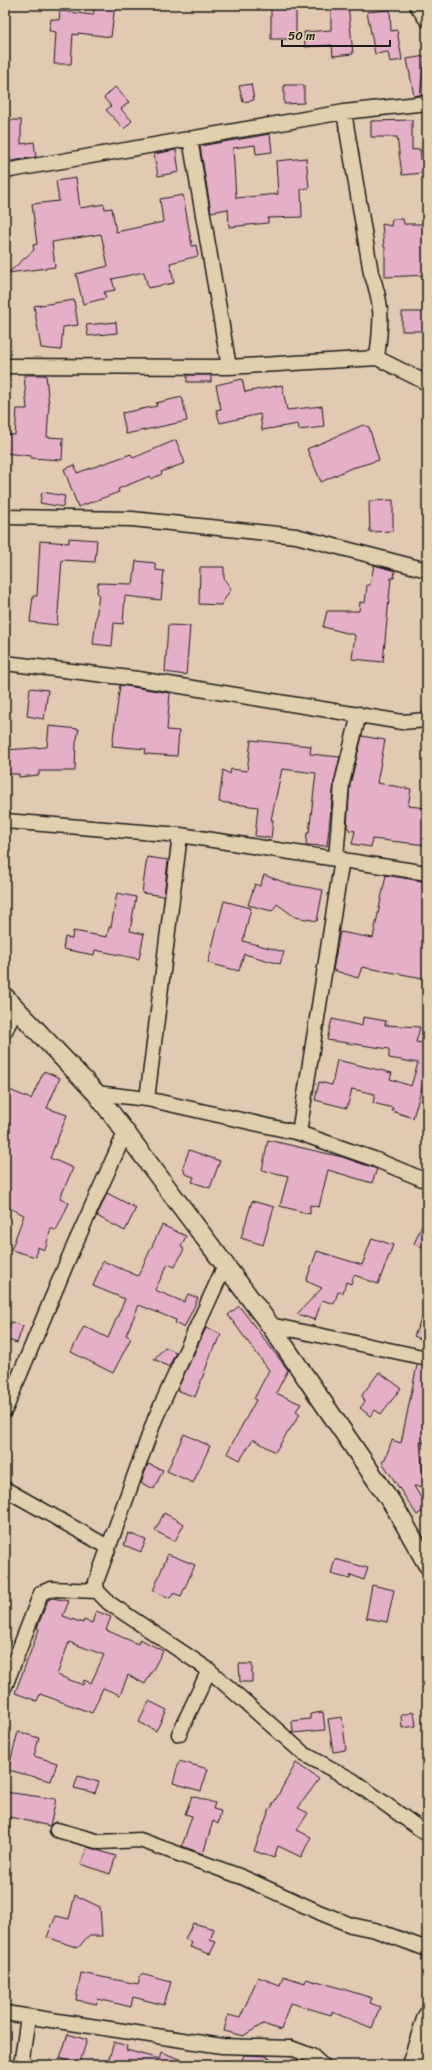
<svg xmlns="http://www.w3.org/2000/svg" width="432" height="2070" viewBox="0 0 432 2070" font-family="Sriracha,sans-serif">
<style>
.building{fill:#e5afc7;stroke:#1c1c1c;fill-rule:evenodd}
.lines{fill:none;stroke-linecap:round;stroke-linejoin:round}
.minor-casing{stroke:#1c1c1c;stroke-width:17}
.tertiary-casing{stroke:#1c1c1c;stroke-width:21}
.minor{stroke:#e1cfad;stroke-width:14}
.tertiary{stroke:#e1cfad;stroke-width:18}
</style>
<rect width="100%" height="100%" fill="#e2c9b2"/>
<filter id="ink" filterUnits="userSpaceOnUse"><feTurbulence type="fractalNoise" baseFrequency=".025" numOctaves="2"/><feDisplacementMap in="SourceGraphic" scale="8" xChannelSelector="R" yChannelSelector="G"/><feConvolveMatrix kernelMatrix="1 2 1 2 8 2 1 2 1" color-interpolation-filters="sRGB"/></filter>
<g filter="url(#ink)">
<path class="building" d="M95 5H115L111 37 78 33V35L73 34 71 64H54L56 32 49 31 51 19 59 20 60 11 93 15Z
M271 5H296V39H271Z
M331 5H348L353 54 333 56 332 45 305 47 304 32 331 30Z
M390 10 391 31 397 30 402 60 390 62 388 52 375 54 367 12Z
M425 56 420 95 414 96 407 59Z
M251 84 254 100 243 102 239 86Z
M284 85H304V103L284 104Z
M115 87 129 102 121 109 132 121 124 129 106 110 111 106 104 98Z
M5 120H21V144L34 142 36 157 5 162Z
M412 120V150L420 149 423 173 402 175 397 137H371V121Z
M270 134 272 152 256 154 255 145 233 148 236 198 278 194 276 161 306 158 309 188 301 189 302 217 268 218V223L229 227 228 209 211 212 200 146Z
M176 150 179 172 158 176 154 154Z
M76 178 80 208 104 204 105 209 112 208 116 232 163 222 160 199 183 195 192 246 196 245 198 256 170 263 174 283 148 288 144 272 112 279 115 290 104 292 106 298 83 304 76 274 108 266 101 234 52 242 55 267 8 273 34 250 33 245 37 244 32 204 59 201 56 181Z
M392 219H403L404 224H427V275L385 277V247H384L382 224 391 226Z
M74 300 78 325 63 327 61 350 41 348 34 306Z
M402 312H427V331H402Z
M116 322 117 333 88 336 86 325Z
M24 375H46L49 406 47 437 63 438 62 460 31 458V456L5 453 6 434 15 435 17 409H27Z
M187 375H211V382H187Z
M242 379 245 392 282 385 287 410 322 406 324 427 299 430 298 424 262 430 260 414 220 423 216 410 221 409 216 385Z
M182 397 187 421 126 434 122 413 157 406 156 403Z
M363 425 369 427 379 460 349 469 321 482 307 449Z
M176 440 185 463 161 472 162 474 151 479 150 476 118 489 119 492 78 507 64 469 75 465 77 473 131 454 133 458Z
M42 492 65 496 63 507 40 503Z
M393 500V531L370 532 369 501Z
M69 538 97 540 95 562 62 560 57 625 30 622 33 596H37L40 541 69 543Z
M136 561 155 563 156 570 164 571 161 600 125 596 123 624 114 623 112 646 93 644 99 594H97L98 583 133 584Z
M374 565 395 571 394 578H391L383 662 352 659 355 635 323 627 327 611H359L360 602 365 603 367 585H370Z
M200 567H224V578L231 589 221 605 199 604Z
M168 625 190 626 186 675 165 672Z
M120 685 170 693 167 730 179 731 177 756 145 754 146 749 112 746Z
M30 688 48 690 44 719 27 716Z
M49 726 79 729 76 743 75 771H39V775L19 777V774H5V750L47 747Z
M362 736 385 740 377 783 411 789 408 806 427 808V845L372 839 371 847 352 844 355 831 349 830 347 826 350 784Z
M251 740 311 746 310 754 340 757 334 782 327 846 306 845 307 833H309L316 773 282 769 271 820H273L271 838 255 836 258 807 219 802 223 770 230 774 231 769 247 771Z
M147 857 168 860 164 896 142 893Z
M264 875 289 884 323 890 317 921 295 917 277 904 272 911 248 905 255 884 260 886Z
M386 875 427 882V951L423 978 362 967 358 978 333 970 340 932 373 938Z
M117 893 136 897 130 931 144 934 139 959 95 950 94 955 63 949 65 937 72 939 73 931 107 937 109 927H111Z
M224 901 251 908 243 941 284 952 280 964 244 954 239 971 208 963Z
M363 1017 386 1021 385 1025 420 1027 416 1042 427 1044V1081L424 1080 413 1118 392 1111 393 1108 373 1103 375 1094 352 1089 347 1108 315 1100 319 1082 332 1085 337 1060 392 1073 390 1079 411 1086 418 1063 389 1058V1049L327 1040 332 1019 362 1026Z
M44 1071 60 1078 47 1108 67 1115 50 1158 73 1168 60 1198 69 1203 56 1231 51 1228 45 1250 37 1247 36 1257 11 1250 24 1215 5 1206V1088L31 1099Z
M268 1140 342 1157 377 1169 372 1183 328 1170 319 1207 310 1205V1214L280 1206 288 1176 262 1170Z
M189 1150 220 1161 210 1188 192 1182 194 1177 185 1174 183 1167Z
M107 1193 136 1208 125 1231 97 1216Z
M252 1201 274 1207 263 1245 241 1238Z
M427 1212V1249L414 1244Z
M162 1225 186 1236 181 1247 184 1249 175 1267 168 1264 155 1290 184 1302 188 1294 198 1298 184 1328 175 1323 176 1320 139 1305 126 1335 131 1338 113 1373 71 1352 84 1326 108 1338 125 1299 93 1286 103 1261 138 1276Z
M372 1238 393 1245 378 1284 354 1275 351 1284 346 1282 343 1293 338 1292 334 1304 322 1300 315 1320 297 1314 322 1288 306 1281 317 1251 362 1265Z
M427 1305V1342L414 1336Z
M239 1306 288 1370 276 1393 301 1404 296 1411 300 1414 275 1452 253 1439 240 1460 227 1453 256 1400 254 1399 269 1370 228 1315Z
M11 1322 23 1326 17 1343 5 1339Z
M206 1328 221 1334 217 1345 215 1344 195 1397 177 1390Z
M165 1347 176 1352 169 1367 154 1359Z
M417 1365 427 1366V1430L424 1443 420 1442 424 1487 414 1486 427 1508 417 1515 382 1462 385 1459 392 1440 401 1443Z
M379 1372 401 1388 381 1414 375 1410 370 1416 360 1408 365 1402 362 1395Z
M184 1434 210 1446 193 1483 167 1471Z
M148 1464 163 1470 154 1489 141 1483Z
M164 1513 184 1524 175 1541 155 1531Z
M128 1533 146 1540 141 1552 124 1545Z
M168 1554 195 1565 181 1596 173 1593 170 1598 153 1591Z
M335 1559 368 1568 364 1580 351 1575 350 1579 331 1574Z
M372 1585 394 1590 387 1622 366 1618Z
M52 1598 69 1601 63 1616 83 1623 84 1620 92 1623 96 1611 111 1617 106 1630 138 1644 140 1639 163 1651 145 1684 128 1675 120 1695 103 1688 92 1713 40 1694 37 1701 15 1693 39 1629 37 1628 48 1600ZM69 1642 104 1655 91 1683 84 1680 83 1685 57 1675Z
M239 1664H252V1682H240Z
M149 1701 167 1710 156 1731 139 1722Z
M323 1712 325 1730 293 1733 292 1721 310 1719V1714Z
M414 1712 416 1726 402 1728 401 1715Z
M342 1717 346 1750 333 1752 328 1719Z
M18 1732 39 1738 34 1756 57 1763 51 1781 8 1770Z
M179 1761 208 1769 201 1791 173 1783Z
M296 1763 319 1779 298 1808 308 1813 297 1830 311 1837 301 1857 278 1846 274 1858 254 1851 268 1813Z
M78 1776 99 1782 95 1793 74 1788Z
M5 1792 56 1799 50 1826 5 1816Z
M192 1796 215 1803 213 1809 221 1811 218 1824 213 1821 203 1854 182 1846 192 1816 185 1814Z
M87 1847 116 1856 110 1874 81 1864Z
M75 1895 100 1907 102 1936H88L78 1948 47 1937 56 1916 69 1919Z
M193 1923 214 1929 210 1940 216 1942 210 1954 190 1947 192 1942 185 1939Z
M81 1973 138 1984 141 1974 171 1982 164 2005 133 1997 131 2007 98 1999 97 2004 76 2000Z
M283 1976 305 1983 306 1979 316 1982 317 1981 372 1998 370 2003 380 2007 372 2028 332 2012 331 2015 290 2003 281 2030 263 2024 243 2036 224 2031 228 2015 240 2018 258 1977 280 1985Z
M68 2034 87 2040 79 2065 60 2058Z
M114 2042 127 2046 126 2050 160 2059 162 2052 193 2065H129L109 2059Z
M244 2055 265 2056 286 2065H240Z"/>
<g class="lines">
<defs>
<path id="minor" d="M344 112 371 273C384 307 381 323 377 358
M190 139 229 367
M5 171 344 112 427 103
M5 366 229 367 377 358 427 383
M5 517 132 519 296 536 427 570
M5 663 138 679 402 722 427 720
M5 821 180 835 427 873
M336 858 342 783 359 714
M5 1031 16 1009
M96 1093 147 1099 299 1133 374 1159 427 1181
M147 1099 180 835
M299 1133 342 859
M225 1265 155 1419 96 1582 97 1591 109 1603 209 1670 304 1754 352 1780 427 1834
M270 1325 427 1358
M5 1410 70 1255 125 1133
M5 1489 108 1547
M5 1686 41 1593 51 1589 97 1591
M179 1734 209 1670
M57 1830 100 1842 140 1840 242 1877 321 1913 351 1925 375 1930 427 1949
M5 2013 222 2046 291 2048 312 2056 322 2065
M21 2065 28 2017"/>
<path id="tertiary" d="M419 5 427 17
M5 997 96 1093 270 1325 396 1509 427 1564
M411 2065 427 2016"/>
</defs>
<use href="#minor" class="minor-casing"/>
<use href="#tertiary" class="tertiary-casing"/>
<use href="#minor" class="minor"/>
<use href="#tertiary" class="tertiary"/>
</g>
</g>
<rect width="432" height="2070" fill="none" stroke="#e1cfad" stroke-width="20"/>
<rect x="10" y="10" width="412" height="2050" fill="none" stroke="#1c1c1c" stroke-width="1.5" filter="url(#ink)"/>
<path d="M282 40v6h108v-6" fill="none" stroke="#1c1c1c" stroke-width="2"/>
<text x="288" y="40" font-size="12" fill="#1c1c1c" stroke="#e1cfad" stroke-width="3" paint-order="stroke">50 m</text>
</svg>
